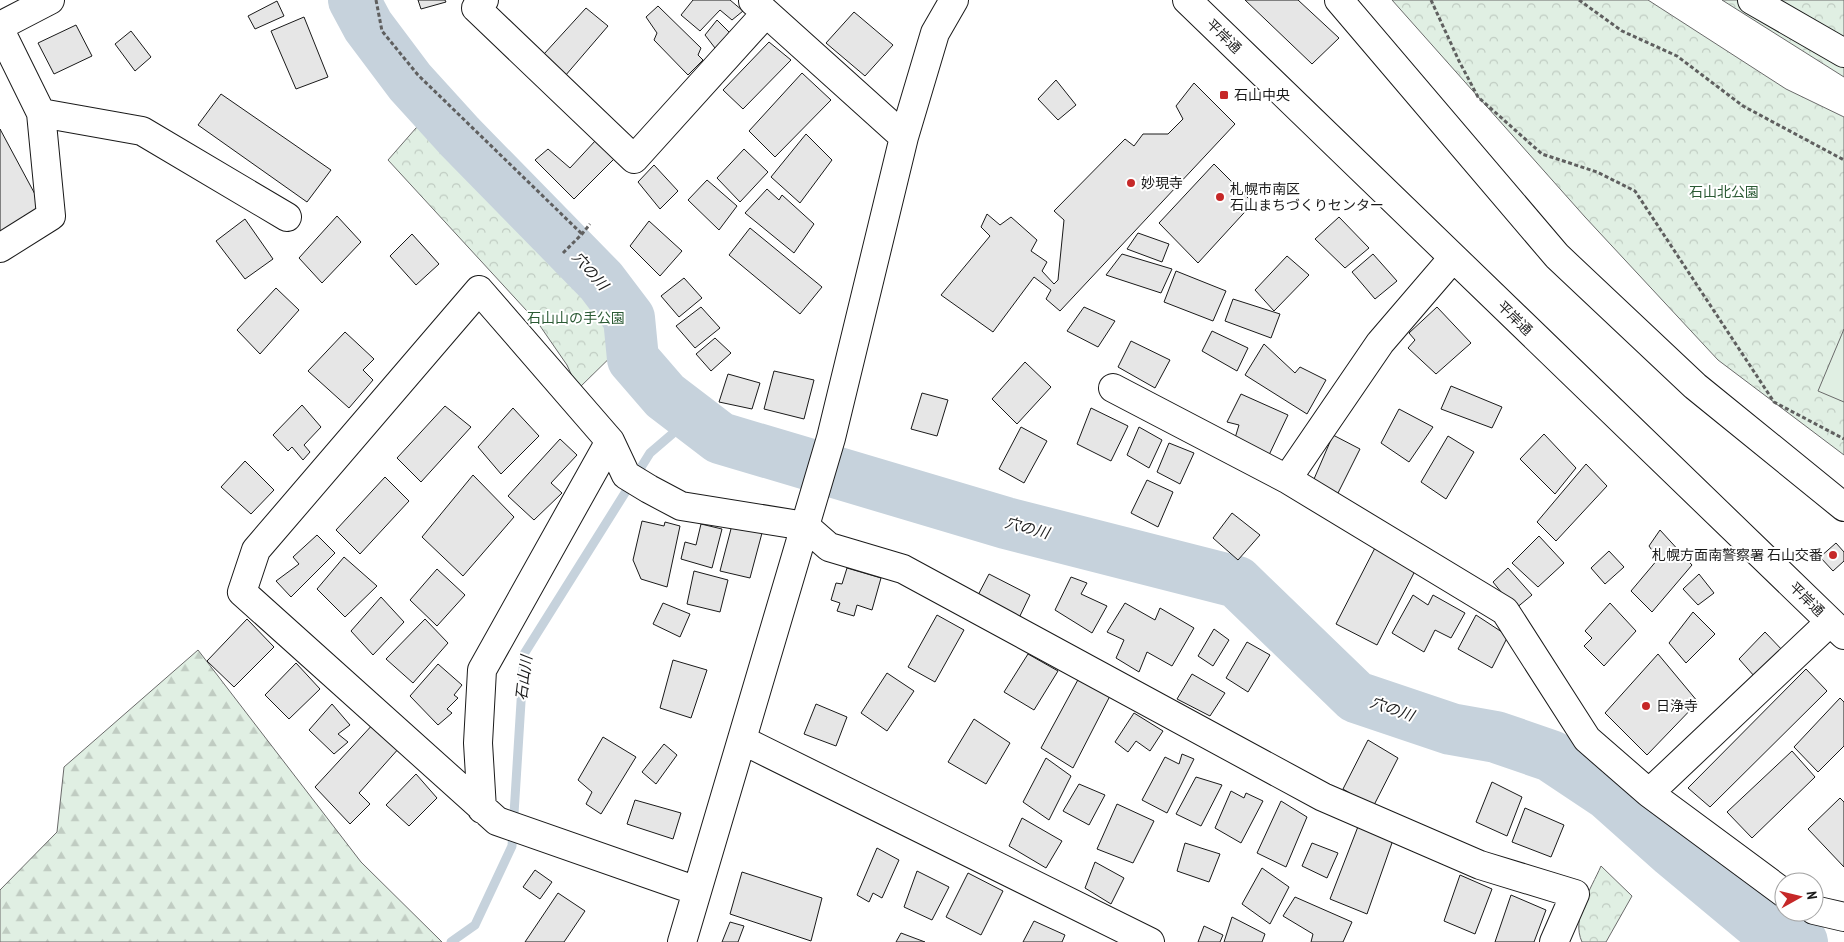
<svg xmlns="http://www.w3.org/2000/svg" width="1844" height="942" viewBox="0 0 1844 942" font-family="'PT Sans Narrow','Noto Sans JP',sans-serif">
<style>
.forest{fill:url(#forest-firs);stroke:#6a6a6a}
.park{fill:url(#park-crowns);stroke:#6a6a6a}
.pitch{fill:#e0efe3;stroke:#6a6a6a}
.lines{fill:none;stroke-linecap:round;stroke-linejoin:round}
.stream{stroke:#c6d2dc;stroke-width:9}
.river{stroke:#c6d2dc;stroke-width:52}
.building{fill:#e6e6e6;stroke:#1a1a1a}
.minor-casing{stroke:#1a1a1a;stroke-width:30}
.path{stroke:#5f5f5f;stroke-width:3;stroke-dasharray:4 2.5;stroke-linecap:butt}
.minor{stroke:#fff;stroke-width:28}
.poi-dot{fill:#c62828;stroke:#fff;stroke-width:2}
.labels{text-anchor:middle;stroke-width:4;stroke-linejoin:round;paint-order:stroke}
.street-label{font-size:14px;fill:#1a1a1a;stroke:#fff}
.poi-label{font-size:14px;fill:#1a1a1a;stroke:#fff;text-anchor:start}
.park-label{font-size:14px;fill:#2b5a34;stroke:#fff}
.water-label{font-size:15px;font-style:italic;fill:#1a1a1a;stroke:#fff}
</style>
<defs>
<pattern id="forest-firs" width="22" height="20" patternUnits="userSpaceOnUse" patternTransform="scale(1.25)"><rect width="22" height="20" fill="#e0efe3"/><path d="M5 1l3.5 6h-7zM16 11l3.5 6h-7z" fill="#c0ccc2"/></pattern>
<pattern id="park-crowns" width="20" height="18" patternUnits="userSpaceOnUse" patternTransform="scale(1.25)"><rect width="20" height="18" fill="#e0efe3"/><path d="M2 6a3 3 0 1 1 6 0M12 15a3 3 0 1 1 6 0" fill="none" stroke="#c0ccc2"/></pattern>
</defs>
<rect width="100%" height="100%" fill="#fff"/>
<path class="forest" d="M198 650 361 862 442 942H0V890L57 832 64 767Z"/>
<path class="park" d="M1392 0H1648L1786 89 1844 117V455L1718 360 1585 217Z
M1722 0H1844V77Z
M423 120 486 188 544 233 584 275 604 298 629 339 578 389 567 365 538 323 388 160Z
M1601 866 1632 896 1606 942H1582C1571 918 1591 889 1601 866Z"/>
<path class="pitch" d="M1844 329V402L1818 391Z"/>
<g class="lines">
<path class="stream" d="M451 942 475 925 512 846 524 654 650 453 692 417"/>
<path class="river" d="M354 0 368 26 410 82 460 137 601 281 629 318 633 359 665 396 720 438 1006 523 1237 582 1356 697 1451 729 1496 737 1551 756 1608 794 1673 852 1769 932 1802 942"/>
</g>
<path class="building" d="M418 0H445L446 2 421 9Z
M693 0H730L743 11 732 20 720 10 700 31 681 15Z
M1245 0H1298L1339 38 1312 64Z
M277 1 284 16 255 29 248 16Z
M658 6 701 48 698 55 703 60 688 75 654 40 657 33 646 17Z
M586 8 608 26 565 76 544 54Z
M854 12 893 45 865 76 826 43Z
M304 17 328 77 296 89 271 31Z
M717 20 730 33 715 48 705 35Z
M76 25 92 56 54 74 38 43Z
M131 31 151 57 135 71 115 44Z
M769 42 791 60 743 109 723 90Z
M802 73 831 100 775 157 749 131Z
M1056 80 1076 105 1058 120 1038 99Z
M1194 83 1235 124 1060 311 1046 299 1051 290 1034 277 993 332 941 295 990 236 981 227 987 214 1000 225 1011 217 1037 240 1031 251 1047 262 1042 271 1054 284 1058 280 1064 220 1054 211 1125 139 1134 146 1143 134H1168L1183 119 1176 106Z
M221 94 331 170 307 202 198 125Z
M0 129 44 211 0 237Z
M806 134 832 160 800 203 771 177Z
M596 140 615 158 574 199 535 160 548 149 570 168Z
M744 149 768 172 740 202 717 178Z
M1214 164 1253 203 1198 263 1159 223Z
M654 165 678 191 660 209 638 182Z
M707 180 737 206 719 230 688 200Z
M767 189 779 200 782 195 814 224 794 253 745 213Z
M337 216 361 242 322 283 299 258Z
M1339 217 1369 248 1345 268 1315 239Z
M245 219 273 259 245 279 216 241Z
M649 221 682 251 660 276 630 246Z
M750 228 822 287 800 314 729 255Z
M1138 233 1169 244 1162 262 1127 249Z
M412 234 439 264 416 285 390 256Z
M1122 254 1172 269 1161 293 1106 275Z
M1373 254 1397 281 1375 299 1352 272Z
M1287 256 1309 275 1274 311 1255 290Z
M1176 271 1226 291 1213 321 1164 302Z
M684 278 702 298 679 317 661 296Z
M276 288 299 310 260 354 237 330Z
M1233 299 1280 314 1271 338 1225 321Z
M701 307 720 328 695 348 676 326Z
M1084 307 1115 321 1098 347 1067 331Z
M1437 307 1471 343 1436 374 1408 348 1415 340 1409 333Z
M1212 331 1248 348 1237 371 1202 351Z
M345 332 374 359 363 370 373 380 349 408 308 371Z
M715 338 731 353 711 371 696 354Z
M1131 341 1170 360 1155 388 1118 367Z
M1264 344 1295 373 1300 367 1326 380 1307 414 1245 375Z
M1025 362 1051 387 1017 424 992 399Z
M774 371 814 380 804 419 764 409Z
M728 374 760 383 752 409 719 402Z
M1451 386 1502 407 1492 428 1441 409Z
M922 393 948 400 937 436 911 429Z
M1241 394 1288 415 1269 455 1235 438 1239 425 1227 422Z
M302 405 321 427 304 445 310 452 303 460 292 447 288 451 273 435Z
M445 406 471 427 421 482 397 458Z
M513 408 539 436 501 474 478 447Z
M1091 408 1128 426 1111 461 1077 444Z
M1399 409 1433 427 1409 462 1381 443Z
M1021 427 1047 441 1024 483 999 469Z
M1139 427 1162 440 1149 468 1127 455Z
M1544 434 1576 468 1555 494 1520 459Z
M1333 435 1360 449 1337 495 1314 479Z
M1448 436 1474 452 1446 499 1421 482Z
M560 439 577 455 551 483 562 493 534 520 508 496Z
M1169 443 1194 453 1180 484 1157 472Z
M245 461 274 490 251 514 221 487Z
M1586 464 1607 486 1556 541 1537 522Z
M473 475 514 517 463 576 422 537Z
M385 477 409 501 360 554 336 530Z
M1147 480 1173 492 1158 527 1131 513Z
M1232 513 1260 535 1238 560 1213 538Z
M642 521 664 526 665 522 680 526 667 587 641 579 633 560Z
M701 524 722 529 712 568 681 559 685 542 696 545Z
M732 525 762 533 750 578 720 571Z
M1660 530 1692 565 1652 612 1631 591 1658 559 1649 546Z
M317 535 335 553 291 597 276 581 299 564 293 557Z
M1539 536 1564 563 1538 587 1512 563Z
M1836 543 1844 552V561L1833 571 1820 557Z
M1377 544 1416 569 1377 645 1336 624Z
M1609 551 1624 567 1605 584 1591 568Z
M344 557 377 586 345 617 317 589Z
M847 568 881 578 872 610 857 605 854 616 837 611 840 603 831 600 836 583 842 584Z
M1508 568 1532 595 1515 609 1493 582Z
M437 569 465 595 437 626 410 600Z
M694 571 728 580 720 612 687 604Z
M989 574 1030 595 1018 620 976 599Z
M1699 574 1714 593 1698 605 1683 589Z
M1071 577 1087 583 1081 594 1107 606 1092 633 1055 610Z
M1413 595 1428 605 1433 595 1465 613 1451 638 1435 630 1424 652 1392 633Z
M381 597 404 622 373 655 351 631Z
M663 603 690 614 680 637 653 624Z
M1125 603 1155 620 1160 608 1194 628 1172 666 1147 652 1139 672 1116 658 1124 640 1107 632Z
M1610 603 1636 631 1604 666 1584 646 1592 638 1585 631Z
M1693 612 1715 634 1686 663 1669 643Z
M937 615 964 630 935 682 908 667Z
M1476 615 1508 636 1492 668 1458 649Z
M247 619 274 647 234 687 207 661Z
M425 619 448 643 413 683 386 659Z
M1214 629 1229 640 1213 666 1198 656Z
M1765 632 1784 652 1755 677 1739 659Z
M1247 642 1270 655 1248 692 1226 678Z
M1028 654 1058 671 1034 710 1004 692Z
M1658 654 1698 702 1647 755 1605 713Z
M673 660 707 670 691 718 660 708Z
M296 663 320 689 289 719 265 695Z
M438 664 462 685 454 695 458 698 447 709 452 713 438 725 410 696Z
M1806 669 1827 691 1710 807 1688 788Z
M887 673 914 691 887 731 861 713Z
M1192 674 1225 693 1210 716 1177 699Z
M1080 676 1112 692 1073 768 1041 748Z
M1840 698 1844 702V746L1818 772 1794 747Z
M332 704 350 725 338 734 348 742 334 754 309 730Z
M816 704 847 717 836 746 804 734Z
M1134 713 1163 731 1150 751 1136 741 1128 752 1115 742Z
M974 719 1010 743 986 784 948 762Z
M375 722 400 747 359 793 370 804 350 824 315 787Z
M603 737 636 757 601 814 586 804 592 792 578 780Z
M1368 740 1398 758 1373 807 1343 789Z
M664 744 677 755 656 784 642 772Z
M1792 751 1815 777 1752 838 1727 812Z
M1182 754 1194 759 1167 813 1142 800 1165 757 1179 764Z
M1046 758 1071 776 1049 820 1023 802Z
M416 774 437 798 409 826 386 805Z
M1196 777 1222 785 1201 826 1176 814Z
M1492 782 1522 797 1507 836 1476 822Z
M1079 784 1105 795 1089 825 1063 811Z
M1231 791 1244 798 1246 793 1263 801 1241 843 1215 828Z
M1840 798 1844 802V867L1808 829Z
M635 800 681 813 673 839 627 824Z
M1281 801 1307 817 1286 867 1257 853Z
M1117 804 1154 821 1133 863 1097 849Z
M1525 808 1564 825 1551 857 1512 842Z
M1022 818 1062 841 1046 868 1009 846Z
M1359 824 1393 840 1367 914 1330 899Z
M1185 843 1220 854 1209 882 1177 871Z
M1312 843 1338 853 1327 878 1302 866Z
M877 848 899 860 882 898 873 893 869 902 857 895Z
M1095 862 1124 878 1111 904 1085 888Z
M1262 868 1289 887 1270 924 1242 904Z
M535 870 552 882 540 899 523 887Z
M917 871 949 887 932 920 904 907Z
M742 872 822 898 811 941 730 914Z
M968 873 1003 891 981 935 946 917Z
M1460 875 1492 889 1475 934 1444 921Z
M558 893 585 911 564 942H525Z
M1511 895 1546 910 1534 942H1495Z
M1295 897 1352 922 1343 942H1311L1313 934 1283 916Z
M1232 917 1265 934 1262 942H1224Z
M1034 921 1065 935 1062 942H1023Z
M730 922 744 926 738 942H722Z
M1204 926 1223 935 1220 942H1198Z
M901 933 925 942H896Z"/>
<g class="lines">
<defs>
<path id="minor" d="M484 0 476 8 634 159 766 13
M1187 0 1844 635
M1339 0 1557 256 1695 386 1844 507
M1752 0 1844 53
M753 1 904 137
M0 26 50 0
M0 30 41 113 142 131 287 217
M0 248 51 216 41 113
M1453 258 1380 343 1287 479 1505 611 1587 739 1649 793 1830 622
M1113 388 1287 479
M742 740 1150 942
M1649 793 1784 893
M482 809 478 743 482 670 610 441
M697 891 497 821 242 592 256 550 479 290 610 441 626 475 649 489 681 506 805 526 829 547 903 569 1323 797 1480 865 1575 894 1554 942
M1814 910 1844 917
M682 942 831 438 904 137 935 33 954 0"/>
</defs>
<use href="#minor" class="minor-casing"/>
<path class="path" d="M376 0 382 31 418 75 582 234
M1431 0 1459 61 1478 97 1542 154 1597 172 1635 191 1774 402 1844 439
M1579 0 1622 31 1677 56 1743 106 1844 160
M563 253 582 234 590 224"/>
<use href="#minor" class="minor"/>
</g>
<g class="poi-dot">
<rect x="1219" y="90" width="10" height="10" rx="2.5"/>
<circle cx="1131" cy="183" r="5"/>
<circle cx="1220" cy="197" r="5"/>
<circle cx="1833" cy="555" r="5"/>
<circle cx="1646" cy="706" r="5"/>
</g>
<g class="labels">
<g class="street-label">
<text transform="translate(1224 36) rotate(44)" y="5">平岸通</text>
<text transform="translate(1515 318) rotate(44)" y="5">平岸通</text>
<text transform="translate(1807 599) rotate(44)" y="5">平岸通</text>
</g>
<g class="poi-label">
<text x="1234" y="100">石山中央</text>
<text x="1141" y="188">妙現寺</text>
<text x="1230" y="194">札幌市南区<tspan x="1230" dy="16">石山まちづくりセンター</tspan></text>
<text x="1823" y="560" text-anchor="end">札幌方面南警察署 石山交番</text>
<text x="1656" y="711">日浄寺</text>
</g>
<g class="park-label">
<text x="1724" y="197">石山北公園</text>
<text x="576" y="323">石山山の手公園</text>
</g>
<g class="water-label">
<text transform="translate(590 271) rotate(48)" y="5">穴の川</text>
<text transform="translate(1027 528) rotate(15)" y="5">穴の川</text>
<text transform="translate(524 678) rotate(-83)" y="5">石山川</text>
<text transform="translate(1392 709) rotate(19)" y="5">穴の川</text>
</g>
</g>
<g transform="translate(1799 897) rotate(82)"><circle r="24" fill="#ffffff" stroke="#a3a3a3"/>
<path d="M0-4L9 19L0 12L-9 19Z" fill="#c62828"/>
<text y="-8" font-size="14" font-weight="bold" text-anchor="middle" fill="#1a1a1a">N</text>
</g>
</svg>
